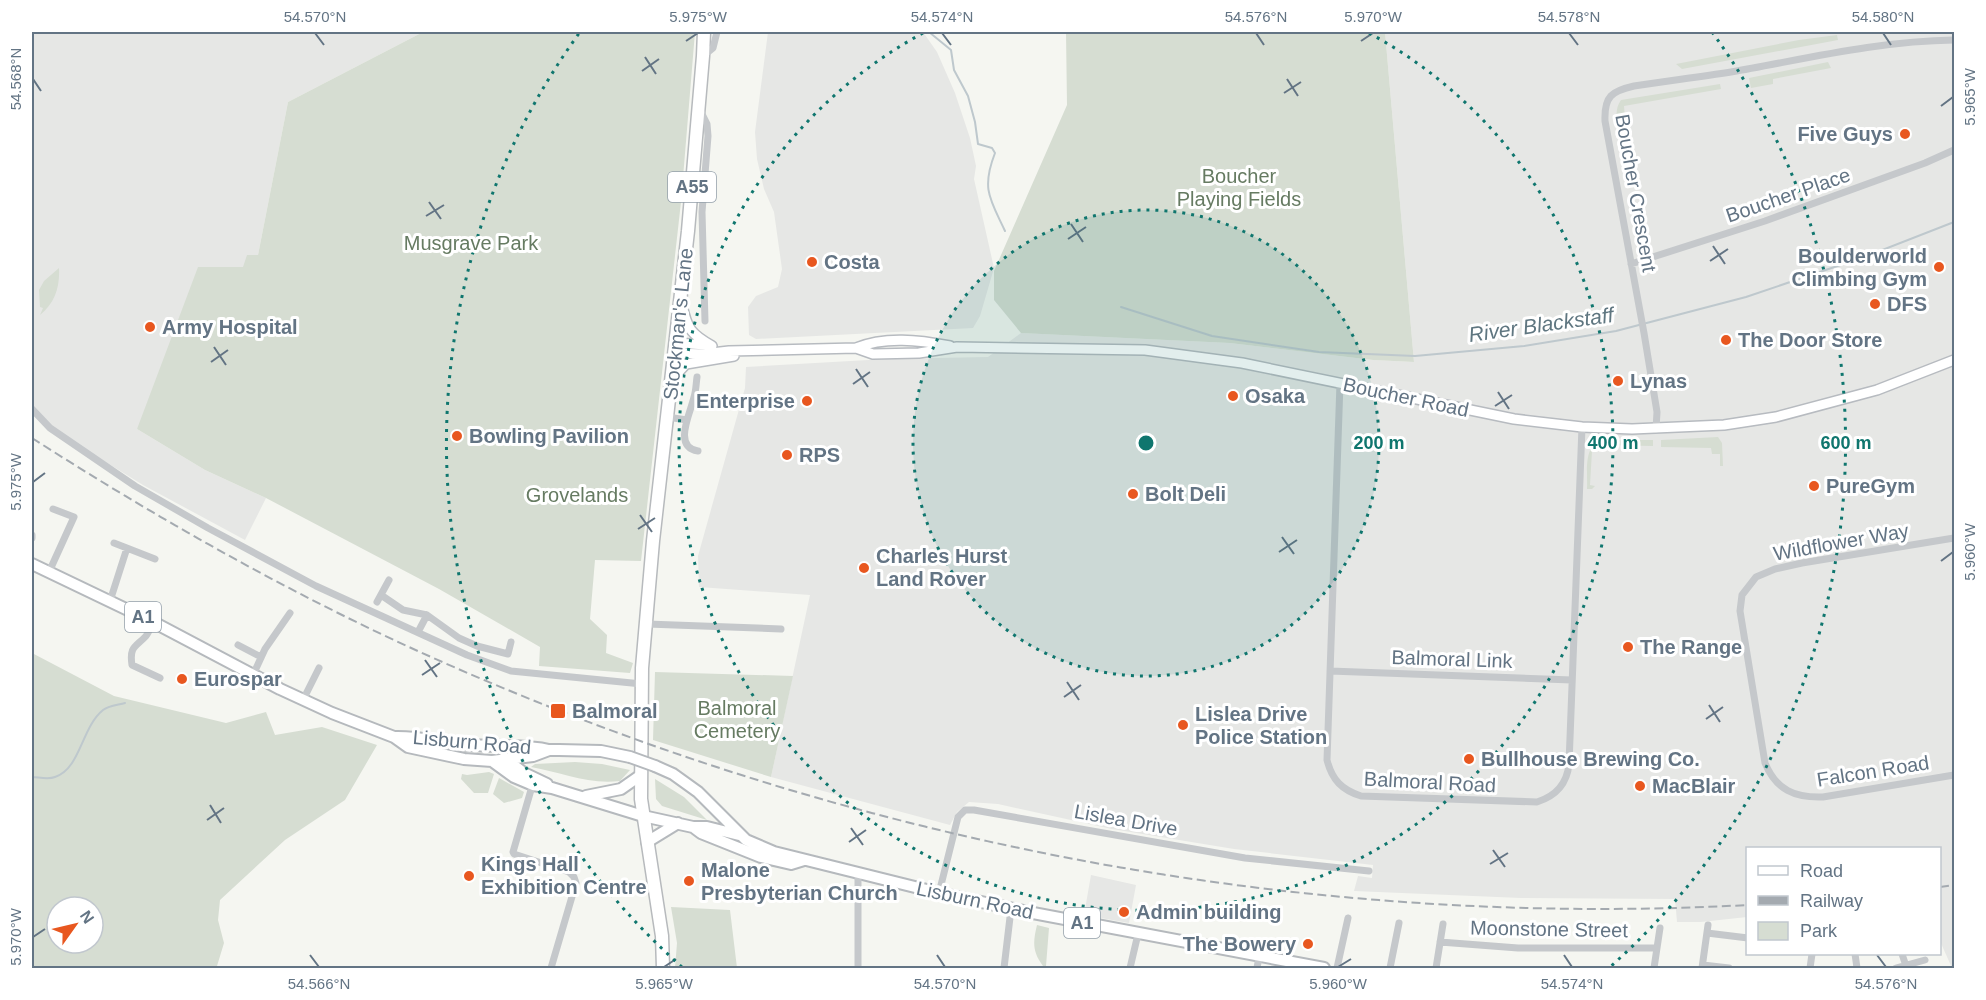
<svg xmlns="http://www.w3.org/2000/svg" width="1986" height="1000" viewBox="0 0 1986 1000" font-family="Arial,sans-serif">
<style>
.built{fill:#e6e7e5}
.green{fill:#d6ddd2;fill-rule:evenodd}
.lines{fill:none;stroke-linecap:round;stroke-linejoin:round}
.stream{stroke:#bec8cd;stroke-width:2}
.secondary-casing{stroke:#b7bbc0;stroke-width:12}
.primary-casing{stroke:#b5b9bd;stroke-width:14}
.highway-casing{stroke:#b7babd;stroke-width:15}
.street{stroke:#c5c8cb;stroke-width:7}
.secondary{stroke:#fff;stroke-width:9}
.primary{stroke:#fff;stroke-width:10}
.highway{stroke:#fff;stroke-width:12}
.rail{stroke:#a4aab0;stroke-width:2;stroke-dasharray:9 4.5;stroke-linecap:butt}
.primary-bridge-casing{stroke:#b5b9bd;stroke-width:14;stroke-linecap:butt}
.primary-bridge{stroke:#fff;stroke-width:10}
.ticks{fill:none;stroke:#637484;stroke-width:2}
.ring{fill:none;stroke:#0f766e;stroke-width:3;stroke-dasharray:3 6}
.poi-dot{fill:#e8571f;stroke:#fff;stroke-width:2}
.labels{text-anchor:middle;stroke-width:6;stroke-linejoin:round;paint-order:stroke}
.shield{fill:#fff;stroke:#929ea9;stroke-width:1.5}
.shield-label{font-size:18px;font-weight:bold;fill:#637484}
.poi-label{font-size:20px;font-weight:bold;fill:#637484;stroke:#fff;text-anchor:start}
.park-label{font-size:20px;fill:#667b62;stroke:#fff}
.street-label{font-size:20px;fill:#637484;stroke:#fff}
.water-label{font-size:21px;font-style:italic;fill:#5f7680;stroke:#fff}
.centre{fill:#0f766e;stroke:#fff;stroke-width:3}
.ring-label{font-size:18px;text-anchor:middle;font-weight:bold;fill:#0f766e;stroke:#fff;stroke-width:6;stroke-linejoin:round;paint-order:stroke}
.neatline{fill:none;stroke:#637484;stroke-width:2}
.ticks-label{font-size:15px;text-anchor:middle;fill:#637484}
</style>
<rect width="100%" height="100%" fill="#f5f6f1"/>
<path class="built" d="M32 32H423L288 102 258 255 244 267 137 429 205 470 266 498 245 540 143 485 88 451 55 429 32 404Z
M768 32H923L937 52 955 93 970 138 976 166 974 179 994 268 980 316 973 328 756 339 749 335 748 307 756 296 778 287 782 269 774 212 764 189 757 159 755 132Z
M1385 32H1954V968H1952L1940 941V848H1748L1747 917 1701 922H1677L1675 899 1521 898 1354 891 1358 876 1372 878 1373 865 1234 849 1112 829 998 804 969 802 957 812 950 825 771 777 810 595 699 587 698 556 745 388 746 367 886 359 988 357 1021 333 1230 343 1373 360 1414 362Z
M1091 875 1136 885 1129 923 1084 915Z"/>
<path class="green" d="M423 32H695L681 202 641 561 595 560 590 619 607 635 606 653 633 663 630 673 539 666 540 647 439 589 266 498 205 470 137 429 198 267H243L247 255H258L288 102Z
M1066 32H1385L1414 362 1373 360 1230 343 1021 333 994 300V271L1067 105Z
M1837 35 1838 40 1682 69 1676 64 1799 40Z
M1828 62 1831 68 1773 79V84L1751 88 1749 78Z
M1720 84 1721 89 1624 106 1626 130 1619 131C1617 120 1614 110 1621 100Z
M59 268C60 287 55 303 40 315L43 308 40 307 39 290 44 281Z
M1718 437 1722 443 1723 466H1720V454H1712L1711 448 1661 447V440Z
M1606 440H1653V446L1598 445 1597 451H1592L1590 485 1595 486 1592 489H1587C1588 471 1582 442 1606 440Z
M32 653 114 696 226 723 266 712 275 735 322 727 377 745 345 800 285 840 220 900 218 920 224 943 217 966 220 968H32ZM57 907H93V943H57Z
M655 672 793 676 771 777 653 740Z
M575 762 602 764 630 770 620 781C588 785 561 772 531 767L535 764Z
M489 772 494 774 488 793H474L461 779 462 774 467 775Z
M499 778 524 792 522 798 504 803 493 794Z
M655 779 684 797 707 820 662 806 656 799Z
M671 907 730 910 737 968H675L677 943Z
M1037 925 1049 928 1046 966H1043C1032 951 1033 942 1037 925Z"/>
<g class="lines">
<path class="stream" d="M929 32 951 50 954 70 968 96 975 122 978 144 992 148 995 153C981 189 990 199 1005 231
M1121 307 1212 336 1319 352 1415 356 1524 346 1616 331 1746 297 1867 256 1954 222
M32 777C38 777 48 780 55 777 81 768 81 728 103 710 108 706 118 705 125 703"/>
<defs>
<path id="secondary" d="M682 305C687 329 691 334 712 346
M677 343 706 345
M856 348 873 354 919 353 957 347 1145 350 1242 363 1514 419 1582 427 1632 429 1724 425 1776 417 1877 390 1954 360
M676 353 703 354 729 351 856 348C885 336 919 340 950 346
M672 379 686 364 734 356"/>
<path id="primary" d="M32 564 153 622 280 689 332 713 394 737 408 747 464 759 492 761 533 756 549 750H559L601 751 630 757
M394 737C419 736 444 743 469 745 495 747 523 744 549 750
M504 758 524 773 547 784
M492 761 514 777 533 785 552 788 643 816 693 827 701 833 761 857 791 864 804 860
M655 766 673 774 698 792 746 840 774 852 939 893 1033 913 1324 968
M586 796 621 789 641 775
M693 827H707L739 835
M647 842 678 823"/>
<path id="highway" d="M663 968 662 936 641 799 642 668 653 541 688 231 703 56 704 32"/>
</defs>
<use href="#secondary" class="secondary-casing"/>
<use href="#primary" class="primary-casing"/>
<use href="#highway" class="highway-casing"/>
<path class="street" d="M703 56 713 48 717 32
M700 110 707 124 708 136 702 212 705 321
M1631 264 1765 221 1925 163 1954 150
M697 377C696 384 696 391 694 397 691 412 672 447 698 451
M1340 383 1327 760C1332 780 1342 790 1361 796L1537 802C1556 796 1567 784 1569 764L1582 427
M32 409 50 428 135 486 208 528 316 586 467 655 511 671 642 684
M667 417 687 420
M1656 429 1657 412 1644 333 1605 121C1604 96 1612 91 1634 86 1667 81 1699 77 1731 72 1805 59 1878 41 1954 40
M32 535V538
M1954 538 1802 563 1775 569 1756 577 1742 595 1740 611 1765 763C1776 790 1795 798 1823 797L1954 775
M114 543 155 559
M49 572 74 517 53 509
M381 595 403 610 427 615 459 638 477 646 508 654 511 642
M110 601 127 548
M377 602 389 580
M153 622C151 627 149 632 146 636 136 647 129 646 132 665L160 678
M647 624 781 629
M418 632 427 615
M238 645 261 657
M1330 671 1572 680
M253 675 265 649 290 613
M303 700 319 668
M533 783 513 852 514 854 569 872 574 877 576 883 551 968
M858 874V968
M939 893 958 817 965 810H974L1245 858 1369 871
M1707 933 1748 938
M1440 942 1518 948H1657
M1855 954 1857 968
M1902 954 1906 966
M1703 965 1729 968
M1004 968 1011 909
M1130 968 1138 934
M1257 968 1259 957
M1337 968 1348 918
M1390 968 1399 923
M1436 968 1443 924
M1654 968 1660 928
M1702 968 1708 925
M1810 968 1812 954
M1896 968 1925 960"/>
<use href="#secondary" class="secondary"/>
<use href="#primary" class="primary"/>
<use href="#highway" class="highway"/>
<path class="rail" d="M32 438C149 513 270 582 396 641 817 836 1284 930 1748 905
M1940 887 1954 885"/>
<defs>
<path id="primary-bridge" d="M630 757 655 766"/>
</defs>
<use href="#primary-bridge" class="primary-bridge-casing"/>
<use href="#primary-bridge" class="primary-bridge"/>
</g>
<path class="ticks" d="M315 33 324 45M942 33 951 45M1256 33 1264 45M1569 33 1578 45M1883 33 1891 45M686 41 698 33M1361 41 1373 33M645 57 656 74M642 71 659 59M33 79 41 91M1287 79 1298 96M1284 93 1301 82M1941 106 1953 97M429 202 441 219M426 216 444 205M1071 224 1083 242M1068 239 1086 227M1713 246 1725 264M1710 261 1728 249M214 347 226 365M211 362 228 350M856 369 868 387M853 384 870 372M1498 392 1509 409M1495 406 1512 395M33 482 45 473M640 515 652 532M638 529 655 518M1282 537 1294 554M1279 552 1297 540M1941 561 1953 552M425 660 437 677M422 675 440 663M1067 682 1079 700M1064 697 1081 685M1709 705 1720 722M1706 719 1723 707M210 805 221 823M207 820 224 808M851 828 863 845M849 842 866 830M1493 850 1505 867M1490 864 1508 853M33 937 45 929M310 955 319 967M937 955 945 967M1564 955 1572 967M1877 955 1886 967M664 967 676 959M1338 967 1351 959"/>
<circle cx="1146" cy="443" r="233" fill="#0f766e" fill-opacity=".12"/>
<g class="ring">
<circle cx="1146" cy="443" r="233"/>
<path d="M1369 33A467 467 0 1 1 923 33"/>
<path d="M682 967A700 700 0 0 1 580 32M1712 32A700 700 0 0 1 1610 967"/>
</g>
<g class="poi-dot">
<circle cx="1905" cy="134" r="6"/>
<circle cx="812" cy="262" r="6"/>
<circle cx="1939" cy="267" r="6"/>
<circle cx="1875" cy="304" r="6"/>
<circle cx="150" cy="327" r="6"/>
<circle cx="1726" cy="340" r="6"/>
<circle cx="1618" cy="381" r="6"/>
<circle cx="1233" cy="396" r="6"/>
<circle cx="807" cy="401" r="6"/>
<circle cx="457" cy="436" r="6"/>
<circle cx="787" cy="455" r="6"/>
<circle cx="1814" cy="486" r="6"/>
<circle cx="1133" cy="494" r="6"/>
<circle cx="864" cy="568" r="6"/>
<circle cx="1628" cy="647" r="6"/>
<circle cx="182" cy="679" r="6"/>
<rect x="550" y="703" width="16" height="16" rx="3"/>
<circle cx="1183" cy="725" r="6"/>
<circle cx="1469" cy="759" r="6"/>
<circle cx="1640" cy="786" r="6"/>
<circle cx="469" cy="876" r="6"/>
<circle cx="689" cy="881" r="6"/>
<circle cx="1124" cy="912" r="6"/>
<circle cx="1308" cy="944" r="6"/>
</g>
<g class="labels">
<g class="shield">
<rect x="668" y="172" width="48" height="30" rx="4.5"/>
<rect x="125" y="602" width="36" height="30" rx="4.5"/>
<rect x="1064" y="908" width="36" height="30" rx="4.5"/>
</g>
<g class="shield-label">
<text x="692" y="193">A55</text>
<text x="143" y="623">A1</text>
<text x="1082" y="929">A1</text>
</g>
<g class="poi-label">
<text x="1893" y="141" text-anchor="end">Five Guys</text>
<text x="1927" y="263" text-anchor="end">Boulderworld<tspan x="1927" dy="23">Climbing Gym</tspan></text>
<text x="824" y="269">Costa</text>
<text x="1887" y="311">DFS</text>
<text x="162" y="334">Army Hospital</text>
<text x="1738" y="347">The Door Store</text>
<text x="1630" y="388">Lynas</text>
<text x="1245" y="403">Osaka</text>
<text x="795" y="408" text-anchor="end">Enterprise</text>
<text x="469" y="443">Bowling Pavilion</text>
<text x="799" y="462">RPS</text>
<text x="1826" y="493">PureGym</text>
<text x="1145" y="501">Bolt Deli</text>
<text x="876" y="563">Charles Hurst<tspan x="876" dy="23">Land Rover</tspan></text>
<text x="1640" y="654">The Range</text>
<text x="194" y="686">Eurospar</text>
<text x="572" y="718">Balmoral</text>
<text x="1195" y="721">Lislea Drive<tspan x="1195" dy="23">Police Station</tspan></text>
<text x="1481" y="766">Bullhouse Brewing Co.</text>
<text x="1652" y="793">MacBlair</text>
<text x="481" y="871">Kings Hall<tspan x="481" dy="23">Exhibition Centre</tspan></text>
<text x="701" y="877">Malone<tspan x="701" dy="23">Presbyterian Church</tspan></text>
<text x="1136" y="919">Admin building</text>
<text x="1296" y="951" text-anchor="end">The Bowery</text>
</g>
<g class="park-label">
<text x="1239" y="183">Boucher<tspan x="1239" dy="23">Playing Fields</tspan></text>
<text x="471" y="250">Musgrave Park</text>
<text x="577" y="502">Grovelands</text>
<text x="737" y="715">Balmoral<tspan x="737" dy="23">Cemetery</tspan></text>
</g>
<g class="street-label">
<text transform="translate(1636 193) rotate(80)" y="7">Boucher Crescent</text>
<text transform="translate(1788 195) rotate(-19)" y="7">Boucher Place</text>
<text transform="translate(678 324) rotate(-84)" y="7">Stockman's Lane</text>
<text transform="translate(1406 397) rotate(12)" y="7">Boucher Road</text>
<text transform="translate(1841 542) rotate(-10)" y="7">Wildflower Way</text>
<text transform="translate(1452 659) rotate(2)" y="7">Balmoral Link</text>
<text transform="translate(472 742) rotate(5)" y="7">Lisburn Road</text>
<text transform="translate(1873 771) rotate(-9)" y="7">Falcon Road</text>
<text transform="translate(1430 782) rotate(3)" y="7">Balmoral Road</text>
<text transform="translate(1126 820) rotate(10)" y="7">Lislea Drive</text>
<text transform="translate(975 900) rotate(12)" y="7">Lisburn Road</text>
<text transform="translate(1549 929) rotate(1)" y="7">Moonstone Street</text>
</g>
<g class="water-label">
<text transform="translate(1541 325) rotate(-8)" y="7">River Blackstaff</text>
</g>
</g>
<circle cx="1146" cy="443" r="9" class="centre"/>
<g class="ring-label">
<text x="1379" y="449">200 m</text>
<text x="1613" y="449">400 m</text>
<text x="1846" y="449">600 m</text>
</g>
<rect width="1986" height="1000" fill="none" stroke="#ffffff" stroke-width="66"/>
<rect x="1746" y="847" width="195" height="108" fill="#ffffff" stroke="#c1c7ce" stroke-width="1.5"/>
<rect x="1758" y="866" width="30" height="9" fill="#ffffff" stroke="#c1c7ce" stroke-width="1.5"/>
<text x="1800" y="877" font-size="18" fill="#637484">Road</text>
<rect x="1758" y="896" width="30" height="9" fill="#a4aab0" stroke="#c1c7ce" stroke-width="1.5"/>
<text x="1800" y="907" font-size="18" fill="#637484">Railway</text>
<rect x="1758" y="922" width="30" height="18" fill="#d6ddd2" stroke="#c1c7ce" stroke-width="1.5"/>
<text x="1800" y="937" font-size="18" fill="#637484">Park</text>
<g transform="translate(75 925) rotate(56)"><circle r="28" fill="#ffffff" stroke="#c1c7ce" stroke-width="1.5"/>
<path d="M0-4.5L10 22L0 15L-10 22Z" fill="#e8571f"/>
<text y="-9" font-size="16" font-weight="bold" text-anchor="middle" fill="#637484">N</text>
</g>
<rect x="33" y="33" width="1920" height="934" class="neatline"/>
<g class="ticks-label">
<text x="315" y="22">54.570°N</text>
<text x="698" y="22">5.975°W</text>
<text x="942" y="22">54.574°N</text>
<text x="1256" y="22">54.576°N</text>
<text x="1373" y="22">5.970°W</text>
<text x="1569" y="22">54.578°N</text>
<text x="1883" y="22">54.580°N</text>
<text transform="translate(16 79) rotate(-90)" y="5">54.568°N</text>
<text transform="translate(1970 97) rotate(-90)" y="5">5.965°W</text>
<text transform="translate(16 482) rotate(-90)" y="5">5.975°W</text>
<text transform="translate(1970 552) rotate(-90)" y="5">5.960°W</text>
<text transform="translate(16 937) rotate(-90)" y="5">5.970°W</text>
<text x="319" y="989">54.566°N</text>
<text x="664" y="989">5.965°W</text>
<text x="945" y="989">54.570°N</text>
<text x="1338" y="989">5.960°W</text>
<text x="1572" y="989">54.574°N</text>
<text x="1886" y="989">54.576°N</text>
</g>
</svg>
